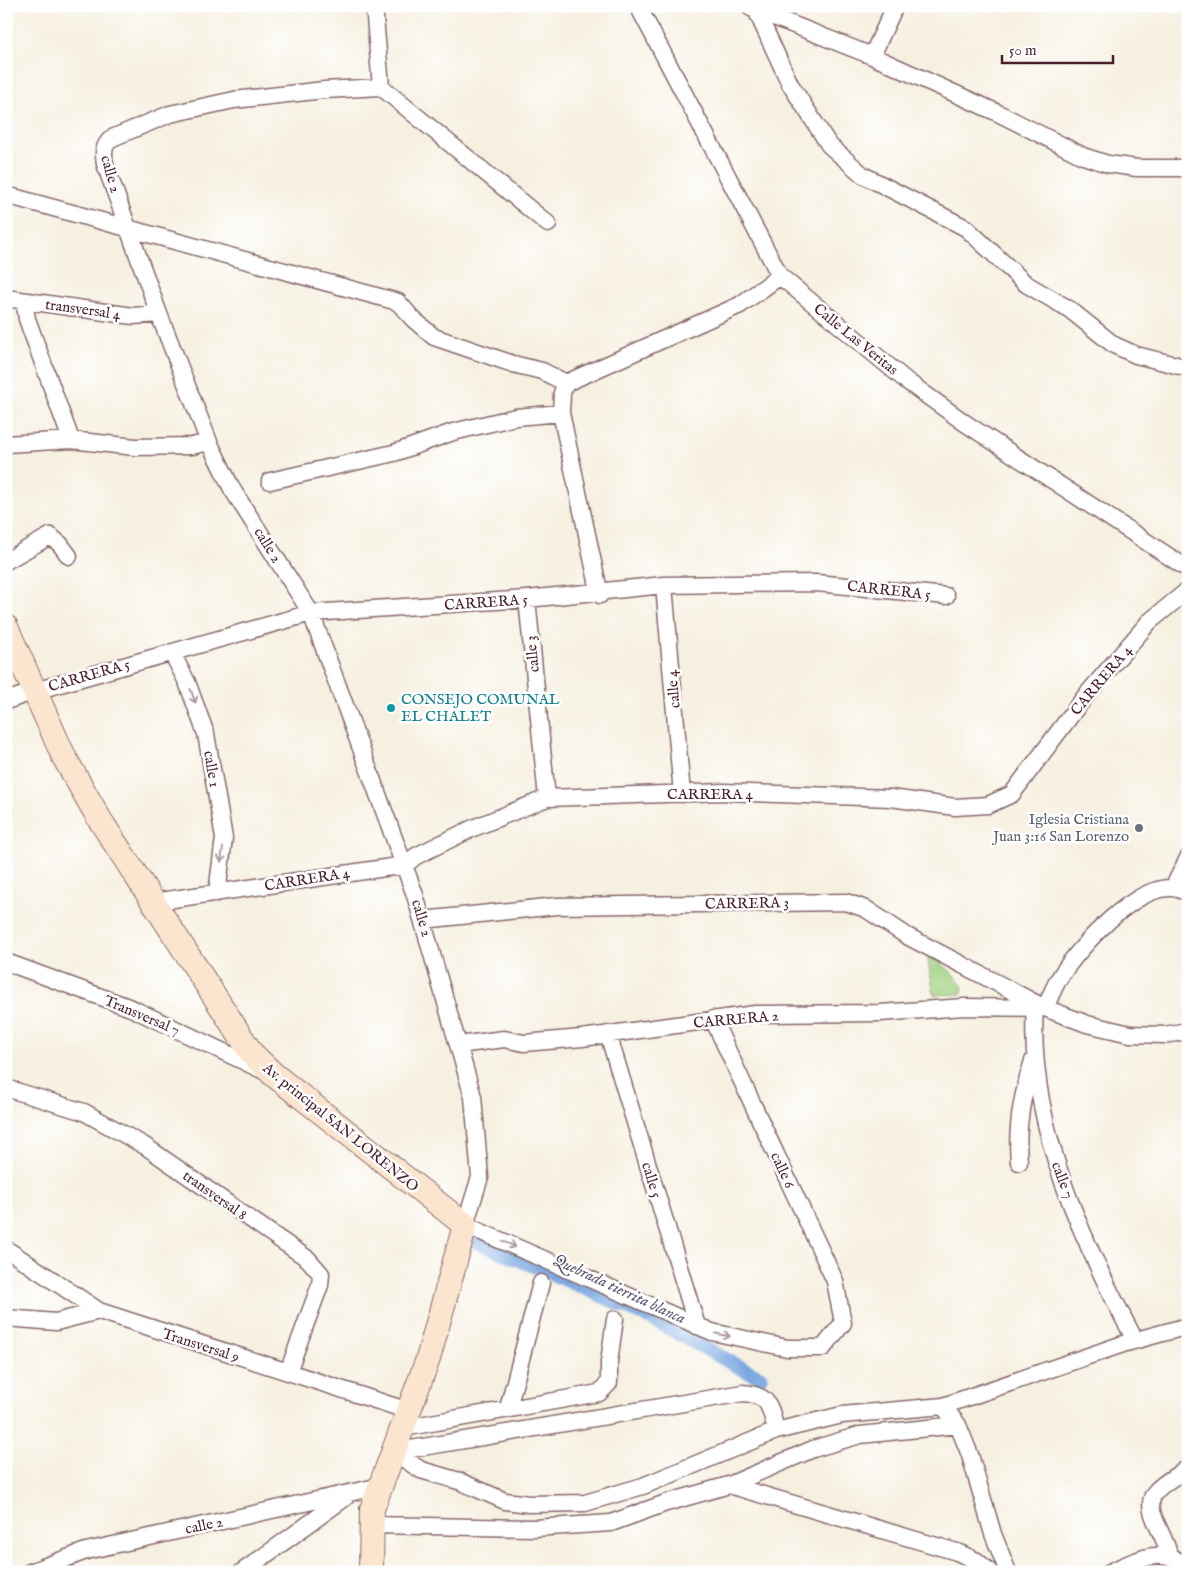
<svg xmlns="http://www.w3.org/2000/svg" width="1194" height="1578" viewBox="0 0 1194 1578" font-family="'IM FELL English',serif">
<style>
.green{fill:#a2d484;stroke:#767a58}
.lines{fill:none;stroke-linecap:round;stroke-linejoin:round}
.canal{stroke:#76a5df;stroke-width:15}
.minor-casing{stroke:#86686a;stroke-width:19}
.secondary-casing{stroke:#86686a;stroke-width:26}
.minor{stroke:#fff;stroke-width:16}
.secondary{stroke:#fce5cf;stroke-width:24}
.oneway{stroke:#ae9aa0}
.culture-dot{fill:#0f9aa8;stroke:#fff;stroke-width:2}
.worship-dot{fill:#6b7280;stroke:#fff;stroke-width:2}
.labels{text-anchor:middle;stroke-width:5;stroke-linejoin:round;paint-order:stroke}
.street-label{font-size:15px;fill:#4a1f2b;stroke:#fff}
.culture-label{font-size:15px;fill:#0d838f;stroke:#fff;text-anchor:start}
.worship-label{font-size:15px;fill:#5b616d;stroke:#fff;text-anchor:end}
.water-label{font-size:16px;font-style:italic;fill:#5c5573;stroke:#fff}
</style>
<rect width="100%" height="100%" fill="#fff"/>
<filter id="ink" filterUnits="userSpaceOnUse"><feTurbulence type="fractalNoise" baseFrequency=".02" numOctaves="2"/><feDisplacementMap in="SourceGraphic" scale="10" xChannelSelector="R" yChannelSelector="G"/><feConvolveMatrix kernelMatrix="1 2 1 2 8 2 1 2 1" color-interpolation-filters="sRGB"/></filter>
<filter id="wash" filterUnits="userSpaceOnUse"><feTurbulence type="fractalNoise" baseFrequency=".0096" numOctaves="4" result="noise"/><feDisplacementMap in="SourceGraphic" scale="20" xChannelSelector="R" yChannelSelector="G"/><feGaussianBlur stdDeviation="1.12" result="paint"/><feColorMatrix in="noise" values="0 0 0 0 0 0 0 0 0 0 0 0 0 0 0 0 0 1.4 0 .05"/><feComposite in="paint" operator="in"/></filter>
<g filter="url(#wash)">
<rect width="100%" height="100%" fill="#f6f0e0"/>
<path class="green" d="M927 955C941 961 954 974 963 987L961 994 934 995Z"/>
<g class="lines">
<path class="canal" d="M462 1235C524 1261 586 1287 646 1316 685 1335 721 1359 760 1377"/>
</g>
</g>
<g filter="url(#ink)">
<g class="lines">
<defs>
<path id="minor" d="M374 6 381 87 548 224
M638 6 780 276 908 382 965 423 1188 569
M751 8 872 56 998 113 1083 156 1108 164 1137 168H1188
M756 10 790 84 829 145 863 175 966 228 1026 284 1069 309 1114 345 1136 355 1188 368
M872 56 895 6
M381 87 324 90 234 100 170 114 112 138C103 146 103 152 105 164L159 314 209 442 232 489 311 613 415 895 473 1097 480 1177 465 1225 712 1332 787 1348H823L843 1323 835 1281 713 1019
M6 195 398 302 413 319 434 337 513 364 542 371 566 383
M6 298 133 316 159 314
M24 301 27 319 71 440
M6 444 71 440 135 447 192 446 209 442
M270 481 394 453 453 432 516 417 561 413
M6 561 50 536 60 544 69 556
M664 585 682 794
M600 595 561 413 562 393 566 383 740 305 780 276
M527 599 547 798
M172 653 187 682 206 734 224 838 217 893
M6 701 35 691 311 613 527 599 664 585 817 583 946 596
M1173 888 1188 858
M153 902 405 865 416 856 471 829 547 798 724 792 891 798 955 807 988 805 1012 794 1083 699 1149 622 1188 590
M423 920 556 906 846 902 866 909 907 936 1041 1006
M6 962 131 1008 262 1070
M1035 1007C1027 1122 1082 1241 1135 1340
M1045 1008C1050 998 1054 986 1060 977 1079 947 1135 885 1173 888 1178 888 1183 891 1188 893
M608 1034 697 1326
M459 1045 504 1039 524 1043 582 1038 755 1014 880 1013 964 1007 1045 1008 1087 1024 1130 1034 1164 1035 1188 1031
M6 1088 84 1112 145 1146 308 1259 321 1274 320 1285 288 1372
M1019 1162C1016 1127 1022 1094 1033 1061
M6 1249 99 1311 409 1411
M6 1318 56 1322 99 1311
M943 1406 1126 1343 1188 1326
M508 1408 541 1283
M403 1428 599 1393 609 1383V1362L615 1319
M393 1452 743 1393C771 1395 770 1408 776 1431L842 1415 943 1406 958 1425 970 1455 993 1534 1008 1572
M393 1452 421 1470 459 1481 505 1501 529 1504 585 1503 643 1486 776 1431
M729 1485 957 1552 977 1561 990 1572
M372 1525 534 1528 611 1523 666 1503 729 1485 813 1449 860 1435 958 1425
M1169 1556C1168 1537 1140 1508 1156 1491 1164 1482 1178 1475 1188 1468
M30 1572 86 1551 381 1486
M242 1572 346 1497
M1110 1572C1136 1560 1165 1544 1188 1569"/>
<path id="secondary" d="M6 627 64 757 100 820 252 1054 274 1075 465 1225 428 1359 372 1509 371 1572"/>
</defs>
<use href="#minor" class="minor-casing"/>
<use href="#secondary" class="secondary-casing"/>
<use href="#minor" class="minor"/>
<use href="#secondary" class="secondary"/>
</g>
<defs><path id="oneway-shaft" d="M-6 0H5M1.5-3L5.5 0L1.5 3" fill="none" stroke-width="1.6" stroke-linecap="round" stroke-linejoin="round" transform="scale(1.25)"/></defs>
<g class="oneway">
<use href="#oneway-shaft" transform="translate(193 696) rotate(70)"/>
<use href="#oneway-shaft" transform="translate(222 855) rotate(97)"/>
<use href="#oneway-shaft" transform="translate(509 1244) rotate(23)"/>
<use href="#oneway-shaft" transform="translate(723 1335) rotate(12)"/>
</g>
</g>
<circle class="culture-dot" cx="391" cy="708" r="5"/>
<circle class="worship-dot" cx="1139" cy="828" r="5"/>
<g class="labels">
<g class="street-label">
<text transform="translate(111 174) rotate(74)" y="5">calle 2</text>
<text transform="translate(83 309) rotate(8)" y="5">transversal 4</text>
<text transform="translate(856 339) rotate(39)" y="5">Calle Las Veritas</text>
<text transform="translate(268 545) rotate(58)" y="5">calle 2</text>
<text transform="translate(889 590) rotate(6)" y="5">CARRERA 5</text>
<text transform="translate(486 602) rotate(-4)" y="5">CARRERA 5</text>
<text transform="translate(532 654) rotate(-96)" y="5">calle 3</text>
<text transform="translate(89 675) rotate(-16)" y="5">CARRERA 5</text>
<text transform="translate(1101 680) rotate(-50)" y="5">CARRERA 4</text>
<text transform="translate(673 689) rotate(-95)" y="5">calle 4</text>
<text transform="translate(212 769) rotate(80)" y="5">calle 1</text>
<text x="710" y="799">CARRERA 4</text>
<text transform="translate(307 879) rotate(-9)" y="5">CARRERA 4</text>
<text transform="translate(747 903) rotate(-1)" y="5">CARRERA 3</text>
<text transform="translate(422 918) rotate(73)" y="5">calle 2</text>
<text transform="translate(142 1015) rotate(23)" y="5">Transversal 7</text>
<text transform="translate(736 1019) rotate(-5)" y="5">CARRERA 2</text>
<text transform="translate(341 1127) rotate(39)" y="5">Av. principal SAN LORENZO</text>
<text transform="translate(783 1170) rotate(65)" y="5">calle 6</text>
<text transform="translate(652 1180) rotate(73)" y="5">calle 5</text>
<text transform="translate(1063 1180) rotate(69)" y="5">calle 7</text>
<text transform="translate(215 1195) rotate(35)" y="5">transversal 8</text>
<text transform="translate(201 1345) rotate(18)" y="5">Transversal 9</text>
<text transform="translate(204 1525) rotate(-12)" y="5">calle 2</text>
</g>
<g class="culture-label">
<text x="401" y="704">CONSEJO COMUNAL<tspan x="401" dy="17">EL CHALET</tspan></text>
</g>
<g class="worship-label">
<text x="1129" y="824">Iglesia Cristiana<tspan x="1129" dy="17">Juan 3:16 San Lorenzo</tspan></text>
</g>
<g class="water-label">
<text transform="translate(620 1288) rotate(25)" y="6">Quebrada tierrita blanca</text>
</g>
</g>
<rect width="1194" height="1578" fill="none" stroke="#fff" stroke-width="25"/>
<path d="M1002 55v8h111v-8" fill="none" stroke="#4a1f2b" stroke-width="2.5"/>
<text x="1009" y="55" font-size="15" fill="#4a1f2b" stroke="#ffffff" stroke-width="4" paint-order="stroke">50 m</text>
</svg>
